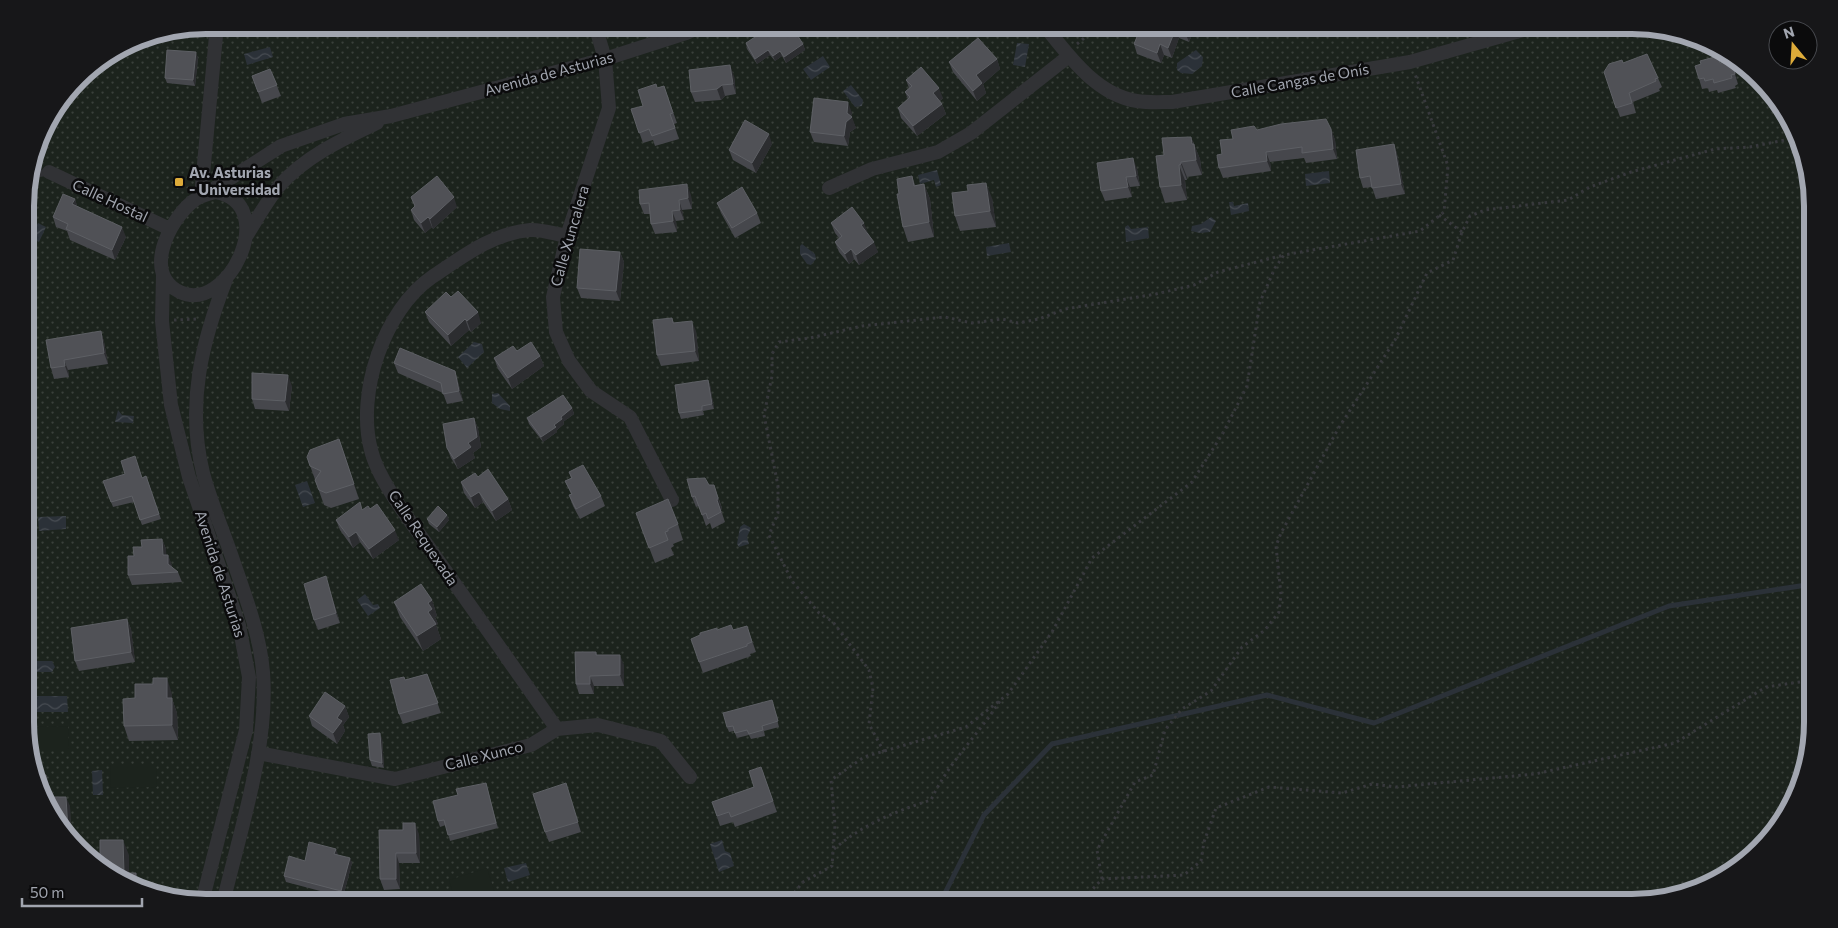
<svg xmlns="http://www.w3.org/2000/svg" width="1838" height="928" viewBox="0 0 1838 928" font-family="Commissioner,sans-serif">
<style>
.park{fill:url(#park-dots)}
.pitch{fill:#1c231d}
.water{fill:url(#water-waves)}
.lines{fill:none;stroke-linecap:round;stroke-linejoin:round}
.stream{stroke:#2b3138;stroke-width:5}
.path{stroke:#37383c;stroke-width:3;stroke-dasharray:2.5 4;stroke-linecap:butt}
.lane{stroke:#313235;stroke-width:7}
.street{stroke:#313235;stroke-width:14}
.wall{fill:#46474c}
.shaded-wall{fill:#2c2d30}
.building{fill:#505156;stroke:#5d5f64}
.poi-dot{fill:#deac3a;stroke:#0b0b0c;stroke-width:2}
.labels{text-anchor:middle;stroke-width:5;stroke-linejoin:round;paint-order:stroke}
.street-label{font-size:15px;fill:#a2a6b0;stroke:#0b0b0c}
.poi-label{font-size:15px;font-weight:bold;fill:#a2a6b0;stroke:#0b0b0c;text-anchor:start}
.rim{fill:none;stroke:#a2a6b0;stroke-width:6}
</style>
<defs>
<pattern id="park-dots" width="8" height="8" patternUnits="userSpaceOnUse" patternTransform="scale(1.25)"><rect width="8" height="8" fill="#1c231d"/><path d="M2 2h.1M6 6h.1" fill="none" stroke="#3a403b" stroke-width="1.8" stroke-linecap="round"/></pattern>
<pattern id="water-waves" width="16" height="10" patternUnits="userSpaceOnUse" patternTransform="scale(1.25)"><rect width="16" height="10" fill="#2b3138"/><path d="M0 5q4-4 8 0t8 0" fill="none" stroke="#474c52"/></pattern>
</defs>
<rect width="100%" height="100%" fill="#101011"/>
<path class="park" d="M206 25H1632L1712 44 1782 105 1811 183 1813 722 1794 802 1732 873 1644 903H206L126 884 62 832 27 746 25 194 44 126 86 70 137 39Z"/>
<path class="pitch" d="M68 726 69 749H28L27 727Z
M156 765 157 787 111 788 110 765Z
M487 868 498 903H456L449 880Z"/>
<path class="water" d="M1017 43 1029 44 1025 67 1013 65Z
M270 47 273 57 247 65 244 54Z
M1196 50 1203 57 1202 66 1192 74 1181 73 1177 70V63Z
M823 56 830 67 811 80 803 69Z
M851 85 863 100 862 106 855 107 843 91Z
M937 170 941 185 936 187 934 180 920 184 918 175Z
M1329 171 1330 183 1306 186 1305 174Z
M1229 202H1233L1234 206 1248 203 1249 211 1231 215Z
M1211 217 1216 221 1210 232 1200 233 1191 231 1192 226 1201 224Z
M38 223 46 227 39 242 30 238Z
M1128 225 1131 229 1148 227 1149 238 1126 242 1125 227Z
M1009 243 1011 252 987 256 986 247Z
M802 244 815 254 816 259 811 265 807 264 800 254V246Z
M474 342 482 344 484 352 467 368 458 357Z
M498 393 510 406V411L500 409 492 403V394Z
M118 410 122 415 134 416 133 423 115 422Z
M307 481 315 503 303 507 295 485Z
M66 516V529L39 531 38 517Z
M744 524 751 528 747 537 749 544 739 547 737 544 740 527Z
M365 594 373 605 378 604 380 608 368 616 357 600Z
M29 661H52L55 667 52 672H29Z
M35 696H67L68 712H35Z
M102 770 103 795H93L92 771Z
M722 840 725 851 730 853 734 866 719 872 710 844Z
M526 863 530 875 508 882 504 868Z"/>
<g class="lines">
<path class="stream" d="M940 903 984 815 1052 744 1267 695 1374 723 1669 606 1813 584"/>
<path class="path" d="M1077 44 1100 25
M1439 215 1462 232
M174 320 198 319
M884 752 869 724 873 688 869 670 833 622 819 613 792 581 769 535 778 513V486L764 415 772 376V354L779 342 810 338 862 326 945 317 972 323 1002 319 1018 323 1039 319 1065 309 1156 294 1194 285 1218 272 1284 255
M834 849C862 825 896 811 931 800 948 763 978 735 1000 701
M1102 879 1097 850 1135 782 1153 775 1165 730 1182 709 1211 691 1242 647 1265 630 1279 612 1281 595 1276 546 1281 533 1338 429 1395 340 1427 273 1453 260 1462 232 1470 216 1485 210 1568 200 1590 187 1631 172 1715 149 1750 147 1795 138
M662 903 684 900 691 903
M786 903 803 882 832 866 835 825 831 780 864 757 966 727 1008 694 1052 632 1092 558 1192 482 1223 433 1247 386 1260 302 1275 268 1284 255 1420 231 1444 212 1448 166 1415 74
M1080 903 1102 879 1184 875 1201 861 1204 842 1216 808 1269 787 1342 793 1372 784 1396 787 1535 774 1675 743 1766 687 1813 680"/>
<path class="lane" d="M30 175 49 172"/>
<path class="street" d="M595 25 605 59 609 108 567 236 553 297 556 332 569 361 591 391 630 417 672 500
M1044 25C1068 55 1096 95 1137 101 1149 103 1161 102 1172 102L1410 62 1541 25
M49 172 170 229
M829 188 872 169 938 152 971 133 1069 56
M216 192C281 204 228 315 180 292 142 274 169 221 192 202 199 196 207 194 216 192Z
M206 194 281 146 344 124 391 116 605 59 686 33 704 25
M201 196 217 25
M247 235C257 219 267 201 279 186 306 156 341 140 377 123
M163 274 162 321 171 405 189 477 239 625 249 677 246 730 202 902
M557 729C516 671 476 613 435 556 415 527 379 483 371 450 356 393 384 310 432 277 462 257 493 233 530 230 541 229 555 234 567 236
M258 753 395 779 531 745 557 729 598 725 661 741 690 777
M223 903C240 831 269 745 263 672 260 635 246 598 234 563 224 533 211 503 203 473 186 404 202 341 227 277"/>
</g>
<path class="wall" d="M1074 25H1095L1083 35Z
M1140 25H1195V27L1189 42 1179 38 1172 58 1164 55 1161 63 1137 54 1134 44 1141 28Z
M1216 25H1231L1230 31 1217 29Z
M1279 25H1314V29L1281 32Z
M1343 25H1372L1373 28 1347 36Z
M790 33 803 44 805 50 786 63 782 56 775 61 770 55 757 64 747 49 746 43Z
M139 38 134 50 125 46 137 39Z
M198 58 195 86 167 83 165 78Z
M997 59 1000 69 983 84 986 93 977 101 953 72 949 62Z
M1731 60 1738 84 1735 86 1736 88 1718 93 1717 90 1709 92 1708 88 1702 89 1699 79 1721 63Z
M1623 63 1658 78 1662 87 1659 89 1660 91 1633 102 1636 113 1620 117 1604 72Z
M270 69 281 96 262 103 252 76Z
M734 76 736 94 725 96 721 100 695 102 691 92Z
M906 80 943 98 940 101 942 104 946 114 917 136 901 118 898 108 908 99 905 92 909 88Z
M664 86 677 123 674 124 679 139 655 146 653 140 643 143 631 109 643 106 657 88Z
M852 113 851 117 856 128 850 132 848 146 814 142 810 132Z
M1331 129 1335 140 1337 159 1306 163 1304 158 1270 162 1271 171 1223 178 1219 168 1222 154 1233 139 1257 130Z
M1191 137 1200 159 1202 175 1187 177V180H1185L1187 200 1165 203 1160 187 1164 155Z
M772 144 756 173 733 160 729 150Z
M1394 144 1397 154 1405 194 1376 199 1372 187 1363 188 1360 178Z
M1137 169 1140 186 1130 187 1132 197 1105 201 1101 191Z
M912 176 915 185 924 184 930 199 934 237 908 242 903 227 899 194Z
M691 195 692 209 682 210 684 220 676 221 677 232 655 234 651 224 650 214H644L640 204Z
M411 197 457 207 433 229 432 227 425 233 414 220 411 210 415 207Z
M992 198 996 227 960 231 955 216Z
M75 199 77 206 126 237 115 260 70 240 67 231 56 227 53 217Z
M717 203 757 213 761 223 735 238 721 213Z
M831 223 868 233 878 252 859 265 854 259 849 264 839 252 835 242 839 238 835 233Z
M620 252 624 262 620 301 581 298 577 288Z
M451 297 481 323 471 332 469 330 451 346 429 322 425 312Z
M672 318 674 323 696 331 699 361 661 366 657 355Z
M101 331 104 342 108 364 68 370 69 377 54 379 51 368Z
M517 351 540 356 544 366 512 389 498 369 494 358Z
M394 363 455 371 458 382 463 401 447 404 443 393 398 373Z
M708 380 710 385 714 409 703 411 704 415 681 419 679 413Z
M292 386 289 411 255 409 252 399Z
M572 408 574 414 563 422 564 424 557 430V432L543 442 529 424 527 418Z
M474 418 478 429 481 447 473 453 475 458 458 469 451 458 447 448Z
M339 439 359 499 331 508 324 505 307 457Z
M569 472 601 496 605 506 580 519 573 506 569 495 571 494 565 481 571 478Z
M146 476 161 519 142 525 134 502 113 507 103 481 142 478Z
M478 477 508 499 512 510 496 521 483 502 475 508 464 493 461 482Z
M709 485H714L722 508 721 510 725 522 712 529 710 523 706 526 699 506 696 507 692 497Z
M363 510 399 540 373 559 360 542 353 548 340 530 336 520Z
M636 513 678 524 683 540 673 544 674 546 671 548 674 555 655 563Z
M427 519 449 520 439 532 429 524Z
M162 539 166 549V555H168L172 567 178 572 182 582 132 585 128 575 134 556 142 547Z
M329 587 340 623 318 630 314 620Z
M432 600 437 616 435 617 438 624 436 625 441 639 423 651 400 617 394 602Z
M127 619 131 629 135 662 79 671 75 661Z
M747 626 756 652 750 654 751 656 703 673 691 639 717 630H733Z
M596 652 597 655 624 665V686H594V694H579L576 684Z
M427 674 441 713 403 724 399 714 405 680Z
M172 694V699L177 713 178 740 129 741 124 726 135 698Z
M772 700 779 727 764 731 765 736 751 739 749 735 737 738 734 731 729 732 727 727Z
M345 706 349 717 343 725 345 731 337 744 312 726 309 716Z
M382 738 384 768 372 766 370 760Z
M761 767 777 812 735 827 733 822 720 826 712 802 754 787Z
M39 775 49 784 50 797 70 806 71 839 62 832Z
M486 783 498 828 450 841 446 825 440 827 438 821 458 795Z
M569 794 581 832 549 842 545 832Z
M379 830 419 834 420 863H399L400 889 384 890 380 879Z
M336 849 337 855 350 858 352 863 343 897 286 882 284 876 305 861Z"/>
<path class="shaded-wall" d="M1079 25H1095L1083 35Z
M1188 25H1195V27L1189 42 1185 32Z
M1228 25H1231L1230 31Z
M1176 28 1179 38 1172 58 1168 48Z
M139 38 134 50 131 42Z
M803 44 805 50 786 63 784 57Z
M1160 44 1164 55 1161 63 1157 53Z
M768 50 770 55 757 64 755 59Z
M780 51 782 56 775 61 773 56Z
M196 52 198 58 195 86 193 80Z
M997 59 1000 69 983 84 986 93 977 101 973 91 976 75Z
M1731 60 1735 71 1738 84 1735 74Z
M730 65 734 76 736 94 733 84Z
M722 85 725 96 721 100 717 89Z
M939 88 943 98 937 103 933 93Z
M848 102 852 113 851 118 852 117 856 128 850 132 848 146 844 136Z
M942 104 946 114 917 136 913 126Z
M1331 129 1335 140 1337 159 1333 149Z
M769 134 772 144 756 173 752 163Z
M1191 137 1195 148 1194 144 1200 159 1202 175 1196 160 1192 144Z
M1394 144 1397 154 1405 194 1401 184Z
M1266 152 1270 162 1271 171 1267 161Z
M1133 158 1137 169 1140 186 1136 176Z
M1181 162 1187 177V180L1181 164Z
M1179 165 1185 180 1187 200 1181 185Z
M1126 177 1130 187 1132 197 1128 187Z
M986 183 992 198 996 227 990 211Z
M687 184 691 195 692 209 688 198Z
M924 184 930 199 934 237 929 222Z
M454 197 457 207 433 229 430 219Z
M75 199 78 209 72 204Z
M679 200 682 210 684 220 680 210Z
M672 211 676 221 677 232 673 221Z
M428 217 432 227 425 233 421 223Z
M864 223 868 233 861 225Z
M122 227 126 237 115 260 112 250Z
M874 242 878 252 859 265 856 255Z
M851 249 854 259 849 264 845 254Z
M620 252 624 262 620 301 616 291Z
M478 312 481 323 471 332 467 321Z
M465 319 469 330 451 346 448 335Z
M692 321 696 331 699 361 695 351Z
M101 331 104 342 108 364 104 353Z
M540 356 544 366 512 389 508 378Z
M64 360 68 370 69 377 65 366Z
M455 371 458 382 463 401 459 391Z
M288 375 292 386 289 411 285 401Z
M708 380 710 385 714 409 712 404Z
M572 408 574 414 563 422 564 424 557 430V432L543 442 541 437 554 425 561 417Z
M474 418 478 429 481 447 473 453 475 458 458 469 454 459 468 443Z
M339 439 345 455 359 499Z
M479 492 483 502 475 508 471 497Z
M718 498 722 508 721 511 717 500Z
M508 499 512 510 496 521 492 511Z
M447 515 449 520 439 532 437 527Z
M395 530 399 540 373 559 369 549Z
M356 532 360 542 353 548 349 537Z
M162 539 166 549 167 566 163 555Z
M168 555 172 565V572L168 564Z
M326 576 329 587 340 623 336 613Z
M432 600 437 616 435 617 438 624 436 625 441 639 423 651 417 636 428 612V603Z
M127 619 131 629 135 662 131 652Z
M620 655 624 665V686L620 675Z
M590 676 594 686V694L590 684Z
M167 678 172 694V699L177 713 178 740 172 725 167 698Z
M345 706 349 717 343 725 345 731 337 744 333 733 337 718Z
M380 733 382 738 384 768 382 763Z
M46 775 49 784 50 802 46 794Z
M66 797 70 806 71 839 68 831Z
M415 823 419 834 420 863 416 853Z
M123 840 129 855V885L124 873Z
M336 849 338 854 336 859 334 854Z
M396 853 399 863 400 889 396 879Z
M350 858 352 863 343 897 341 891Z
M136 873 141 888 136 887Z"/>
<path class="building" d="M773 25H784L790 33 794 30 803 44 784 57 780 51 773 56 768 50 755 59 746 43Z
M1142 25H1188L1185 32 1176 28 1168 48 1160 44 1157 53 1134 44Z
M978 38 997 59 976 75 982 83 973 91 949 62Z
M167 50 196 52 193 80 165 78Z
M1647 54 1658 78 1655 79 1656 81 1629 93 1632 103 1616 108 1604 72 1609 64 1622 60 1623 63Z
M1718 56 1720 63 1731 60 1735 74 1731 75 1732 78 1714 83 1713 79 1705 81 1704 78 1699 79 1695 66 1701 64 1700 61Z
M730 65 733 84 722 85 717 89 691 92 689 70Z
M921 67 939 88 933 93 942 104 913 126 898 108 910 97 905 92 912 86 906 80Z
M270 69 277 85 258 92 252 76Z
M656 84 657 88 664 86 673 113 670 114 675 128 652 136 649 129 639 133 631 109 643 106 638 90Z
M814 98 848 102 847 113 852 117 846 122 844 136 810 132Z
M1326 119 1331 129 1333 149 1302 153V147L1266 152 1267 161 1219 168 1217 155 1222 154 1220 140 1233 139 1231 130 1254 126 1257 130 1281 124Z
M745 120 769 134 752 163 729 150Z
M1191 137 1192 144H1194L1196 160 1181 162V164L1179 165 1181 185 1160 187 1156 156 1164 155 1162 138Z
M1394 144 1401 184 1372 188 1370 176 1360 178 1356 150Z
M1133 158 1136 176 1126 177 1128 187 1101 191 1097 163Z
M437 176 454 197 430 219 428 217 421 223 411 210 415 206 411 197Z
M912 176 914 186 924 184 929 222 903 227 897 194H899L897 179Z
M986 183 990 211 955 216 952 193 968 191 967 185Z
M687 184 688 198 679 200 680 210 672 211 673 221 651 224 649 203 640 204 639 190Z
M742 187 757 213 732 228 717 203Z
M63 194 75 199 72 204 122 227 112 250 66 229 68 224 53 217Z
M852 207 864 223 861 225 874 242 856 255 851 249 845 254 835 242 842 236 831 223Z
M580 249 620 252 616 291 577 288Z
M458 291 478 312 467 321 465 319 448 335 425 312 446 292 451 297Z
M672 318 673 323 692 321 695 351 657 355 653 320Z
M101 331 104 353 64 360 65 366 51 368 46 340Z
M531 342 540 356 508 378 494 358 513 346 517 351Z
M400 348 455 371 459 391 443 394 441 383 394 363Z
M252 373 288 375 285 401 252 399Z
M708 380 712 404 702 406V410L679 413 675 385Z
M563 395 572 408 561 417 562 419 554 425 556 427 541 437 527 418Z
M474 418 477 437 468 443 471 447 454 459 447 448 443 424Z
M339 439 354 484 326 493 319 490 315 480 321 471 310 466 307 457 310 450Z
M135 456 142 478 146 476 159 514 140 520 132 496 111 502 103 481 125 474 121 461Z
M583 465 601 496 576 509 569 495 572 494 565 481 572 478 569 472Z
M488 469 508 499 492 511 479 492 471 497 461 482 475 473 478 477Z
M705 478 709 485H714L718 498 717 500 721 512 708 519 706 513 702 515 695 496 692 497 687 479Z
M668 499 678 524 668 529V531L665 532 668 540 649 548 636 513Z
M360 502 362 510 368 506 370 509 377 504 395 530 369 549 356 532 349 537 336 520Z
M438 506 447 515 437 527 427 519Z
M162 539 163 555H168V564L178 572 128 575V556H134L133 547H142L141 540Z
M326 576 336 613 314 620 304 584Z
M421 584 432 600 428 603 432 609 428 612 436 624 417 636 394 602Z
M127 619 131 652 75 661 71 628Z
M731 625 733 630 747 626 752 642 747 644V646L699 662 691 639 700 635V633L717 628V630Z
M575 652H596V655H620V675L590 676V684H576Z
M427 674 438 703 399 714 390 680 404 677 405 680Z
M153 678H167V698H172V725L124 726 123 699 135 698V684H153Z
M325 692 345 706 337 718 342 721 333 733 309 716Z
M772 700 778 721 762 726 763 730 749 734 747 730 735 733 733 726 727 727 723 713Z
M380 733 382 763 370 760 368 734Z
M761 767 773 801 731 817 729 812 717 816 712 802 754 787 749 771Z
M39 775H46V794Z
M486 783 496 823 448 835 444 820 438 821 433 801 458 795 456 789Z
M566 783 578 822 545 832 533 794Z
M48 797H66L68 831H62Z
M403 823H415L416 853H396V879H380L379 830H403Z
M100 840H123L124 873H136V887L126 884 100 863Z
M309 842 336 849 334 854 350 858 341 891 284 876 289 856 305 861Z"/>
<rect class="poi-dot" x="174" y="177" width="10" height="10" rx="2.5"/>
<g class="labels">
<g class="street-label">
<text transform="translate(549 74) rotate(-15)" y="5">Avenida de Asturias</text>
<text transform="translate(1300 81) rotate(-10)" y="5">Calle Cangas de Onís</text>
<text transform="translate(110 201) rotate(25)" y="5">Calle Hostal</text>
<text transform="translate(570 236) rotate(-74)" y="5">Calle Xuncalera</text>
<text transform="translate(423 538) rotate(56)" y="5">Calle Requexada</text>
<text transform="translate(220 574) rotate(72)" y="5">Avenida de Asturias</text>
<text transform="translate(484 756) rotate(-14)" y="5">Calle Xunco</text>
</g>
<g class="poi-label">
<text x="189" y="178">Av. Asturias<tspan x="189" dy="17">- Universidad</tspan></text>
</g>
</g>
<path d="M0 0H1838V928H0ZM206 34H1632A172 172 0 0 1 1804 206V722A172 172 0 0 1 1632 894H206A172 172 0 0 1 34 722V206A172 172 0 0 1 206 34Z" fill="#171719" fill-rule="evenodd"/>
<path class="rim" d="M206 34H1632A172 172 0 0 1 1804 206V722A172 172 0 0 1 1632 894H206A172 172 0 0 1 34 722V206A172 172 0 0 1 206 34Z"/>
<g transform="translate(1793 45) rotate(342)"><circle r="24" fill="#0b0b0c" stroke="#47494e"/>
<path d="M0-4L9 19L0 12L-9 19Z" fill="#deac3a"/>
<text y="-8" font-size="14" font-weight="bold" text-anchor="middle" fill="#a2a6b0">N</text>
</g>
<path d="M22 898v8h120v-8" fill="none" stroke="#a2a6b0" stroke-width="2.5"/>
<text x="30" y="898" font-size="15" fill="#a2a6b0" stroke="#0b0b0c" stroke-width="4" paint-order="stroke">50 m</text>
</svg>
